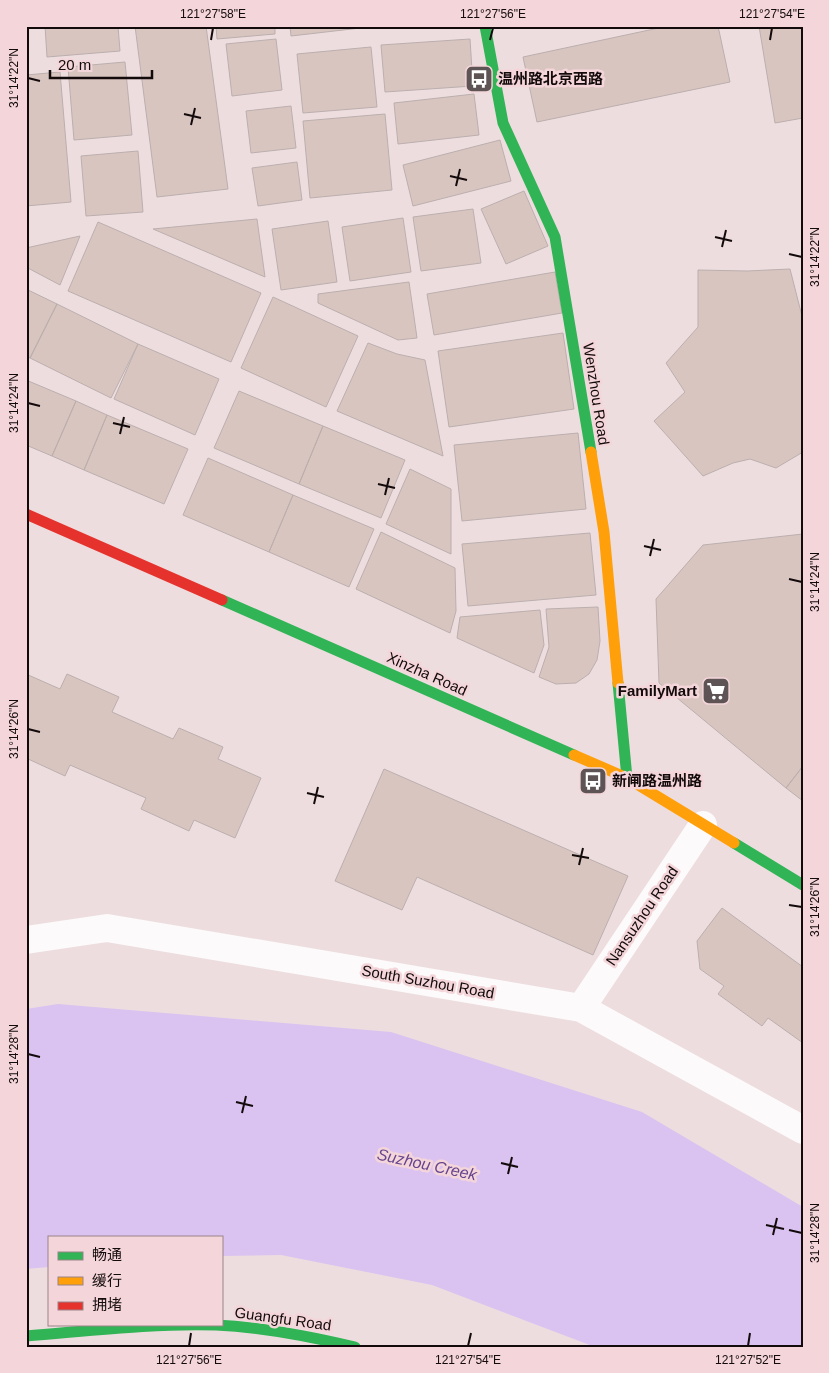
<svg xmlns="http://www.w3.org/2000/svg" width="829" height="1373" viewBox="0 0 829 1373" font-family="Helvetica,'Noto Sans SC',sans-serif">
<style>
.water{fill:#dac3f0}
.building{fill:#d9c5c0;stroke:#bbafae}
.lines{fill:none;stroke-linecap:round;stroke-linejoin:round}
.street{stroke:#fcfafa;stroke-width:28}
.fast{stroke:#30b455;stroke-width:11}
.slow{stroke:#ff9f0a;stroke-width:11}
.jam{stroke:#e5322d;stroke-width:11}
.ticks{fill:none;stroke:#130a0b;stroke-width:2}
.labels{text-anchor:middle;stroke-width:5;stroke-linejoin:round;paint-order:stroke}
.poi-label{font-size:15px;font-weight:bold;fill:#130a0b;stroke:#f4d6da;text-anchor:start}
.street-label{font-size:15px;fill:#130a0b;stroke:#f4d6da}
.water-label{font-size:16px;font-style:italic;fill:#66448f;stroke:#f4d6da}
.neatline{fill:none;stroke:#130a0b;stroke-width:2}
.ticks-label{font-size:12px;text-anchor:middle;fill:#130a0b}
</style>
<rect width="100%" height="100%" fill="#eddddf"/>
<path class="water" d="M58 1004 391 1032 642 1112 803 1207V1347H595L432 1285 281 1255 221 1256V1237H49V1267L26 1269V1009Z"/>
<path class="building" d="M45 26H118L120 51 47 57Z
M135 26H206L228 189 157 197Z
M216 26H275V34L217 39Z
M290 26H369V27L291 36Z
M379 26H405L379 28Z
M668 26H718L730 82 537 122 523 57Z
M759 26H803V118L775 123Z
M276 39 282 90 232 96 226 44Z
M470 39 473 86 385 92 381 45Z
M371 47 377 107 303 113 297 54Z
M125 62 132 135 74 140 68 67Z
M60 72 71 202 26 206V75Z
M474 94 479 135 398 144 394 103Z
M291 106 296 148 251 153 246 111Z
M385 114 392 190 310 198 303 121Z
M500 140 511 181 413 206 403 165Z
M138 151 143 212 86 216 81 156Z
M297 162 302 200 258 206 252 168Z
M524 191 548 246 506 264 481 209Z
M473 209 481 263 421 271 413 217Z
M403 218 411 272 350 281 342 227Z
M257 219 265 277 153 229Z
M328 221 337 282 281 290 272 229Z
M98 222 261 293 231 362 68 291Z
M80 236 60 285 26 267V248Z
M790 269 803 320V452L776 468 750 459 733 463 703 476 654 421 685 392 666 363 698 327V270L747 271Z
M555 272 562 313 434 335 427 294Z
M409 282 417 338 398 340 318 303V294Z
M26 289 57 304 30 358 26 356Z
M273 297 358 336 326 407 241 368Z
M57 304 138 344 111 398 30 358Z
M563 333 574 409 449 427 438 351Z
M368 343 397 354 425 360 443 456 337 411Z
M138 344 219 379 195 435 114 399Z
M26 380 76 401 52 456 26 445Z
M239 391 323 426 299 484 214 448Z
M76 401 107 415 84 470 52 456Z
M107 415 188 449 164 504 84 470Z
M323 426 405 460 381 518 299 484Z
M578 433 586 509 462 521 454 445Z
M208 458 293 495 269 552 183 515Z
M410 469 451 489V554L386 524Z
M293 495 374 529 349 587 269 552Z
M381 532 455 568 456 611 450 633 356 589Z
M590 533 596 595 468 606 462 544Z
M803 534V766L786 788 659 683 656 599 703 545Z
M598 607 600 641 597 660 589 674 576 683 556 684 539 677 549 647 546 609Z
M540 610 544 645 534 673 457 638 460 617Z
M26 674 60 689 67 674 119 697 112 712 173 739 179 728 223 747 218 759 261 778 235 838 194 820 189 831 141 809 146 798 70 765 65 776 26 758Z
M803 766V801L786 788Z
M384 769 628 876 593 955 417 877 402 910 335 881Z
M722 908 803 967V1043L768 1018 762 1026 718 994 724 986 700 969 697 941Z"/>
<g class="lines">
<path class="street" d="M26 940 107 928 581 1008 803 1130
M581 1008 703 825"/>
<path class="fast" d="M485 26 503 123 555 237 591 452
M222 600 574 755
M618 683 627 778
M734 843 803 885
M26 1336C89 1331 153 1323 216 1325 263 1327 309 1336 355 1347"/>
<path class="slow" d="M591 452 604 532 618 683
M574 755 627 778 734 843"/>
<path class="jam" d="M26 514 222 600"/>
</g>
<path class="ticks" d="M211 40 213 28M490 40 493 28M770 40 772 28M28 78 40 81M184 114 201 118M191 125 195 108M450 176 467 180M456 186 460 169M715 237 732 241M722 247 726 230M789 254 802 257M28 403 40 406M113 423 130 427M120 434 124 417M378 484 395 488M385 495 389 478M644 546 661 550M650 556 654 539M789 579 802 582M28 729 40 732M307 793 324 797M314 804 318 787M572 855 589 858M579 865 583 848M789 905 802 907M28 1054 40 1057M236 1102 253 1106M242 1113 246 1096M501 1163 518 1167M508 1174 512 1157M766 1225 784 1229M789 1230 802 1233M773 1235 777 1218M189 1346 191 1333M468 1346 471 1333M748 1346 750 1333"/>
<defs>
<symbol id="bus-square" viewBox="-11 -11 22 22"><rect x="-9" y="-9" width="18" height="18" rx="4" fill="#5f5455" stroke="#f4d6da"/><path d="M-5-6H5V4H4V6H2V4H-2V6H-4V4H-5ZM-3.5-4V0h7V-4ZM-3.5 1.2v1.5H-2V1.2ZM2 1.2v1.5H3.5V1.2Z" fill="#fff"/></symbol>
<symbol id="supermarket-square" viewBox="-11 -11 22 22"><rect x="-9" y="-9" width="18" height="18" rx="4" fill="#5f5455" stroke="#f4d6da"/><path d="M-6-5.5h2.5l.6 2H6L4.5 2H-2.5L-4.4-4H-6ZM-1.5 3.2a1.3 1.3 0 1 0 .1 0ZM3 3.2a1.3 1.3 0 1 0 .1 0Z" fill="#fff"/></symbol>
</defs>
<g fill-rule="evenodd">
<use href="#bus-square" x="463" y="63" width="32" height="32"/>
<use href="#supermarket-square" x="700" y="675" width="32" height="32"/>
<use href="#bus-square" x="577" y="765" width="32" height="32"/>
</g>
<g class="labels">
<g class="poi-label">
<text x="498" y="84">温州路北京西路</text>
<text x="697" y="696" text-anchor="end">FamilyMart</text>
<text x="612" y="786">新闸路温州路</text>
</g>
<g class="street-label">
<text transform="translate(596 394) rotate(81)" y="5">Wenzhou Road</text>
<text transform="translate(427 674) rotate(24)" y="5">Xinzha Road</text>
<text transform="translate(642 916) rotate(-56)" y="5">Nansuzhou Road</text>
<text transform="translate(428 982) rotate(10)" y="5">South Suzhou Road</text>
<text transform="translate(283 1319) rotate(8)" y="5">Guangfu Road</text>
</g>
<g class="water-label">
<text transform="translate(427 1164) rotate(12)" y="6">Suzhou Creek</text>
</g>
</g>
<rect width="829" height="1373" fill="none" stroke="#f4d6da" stroke-width="55"/>
<rect x="48" y="1236" width="175" height="90" fill="#f4d6da" stroke="#9a8487"/>
<rect x="58" y="1252" width="25" height="8" fill="#30b455" stroke="#9a8487"/>
<text x="92" y="1260" font-size="15" fill="#130a0b">畅通</text>
<rect x="58" y="1277" width="25" height="8" fill="#ff9f0a" stroke="#9a8487"/>
<text x="92" y="1286" font-size="15" fill="#130a0b">缓行</text>
<rect x="58" y="1302" width="25" height="8" fill="#e5322d" stroke="#9a8487"/>
<text x="92" y="1310" font-size="15" fill="#130a0b">拥堵</text>
<path d="M50 70v8h102v-8" fill="none" stroke="#130a0b" stroke-width="2.5"/>
<text x="58" y="70" font-size="15" fill="#130a0b" stroke="#f4d6da" stroke-width="4" paint-order="stroke">20 m</text>
<rect x="28" y="28" width="774" height="1318" class="neatline"/>
<g class="ticks-label">
<text x="213" y="18">121°27'58"E</text>
<text x="493" y="18">121°27'56"E</text>
<text x="772" y="18">121°27'54"E</text>
<text transform="translate(14 78) rotate(-90)" y="4">31°14'22"N</text>
<text transform="translate(815 257) rotate(-90)" y="4">31°14'22"N</text>
<text transform="translate(14 403) rotate(-90)" y="4">31°14'24"N</text>
<text transform="translate(815 582) rotate(-90)" y="4">31°14'24"N</text>
<text transform="translate(14 729) rotate(-90)" y="4">31°14'26"N</text>
<text transform="translate(815 907) rotate(-90)" y="4">31°14'26"N</text>
<text transform="translate(14 1054) rotate(-90)" y="4">31°14'28"N</text>
<text transform="translate(815 1233) rotate(-90)" y="4">31°14'28"N</text>
<text x="189" y="1364">121°27'56"E</text>
<text x="468" y="1364">121°27'54"E</text>
<text x="748" y="1364">121°27'52"E</text>
</g>
</svg>
